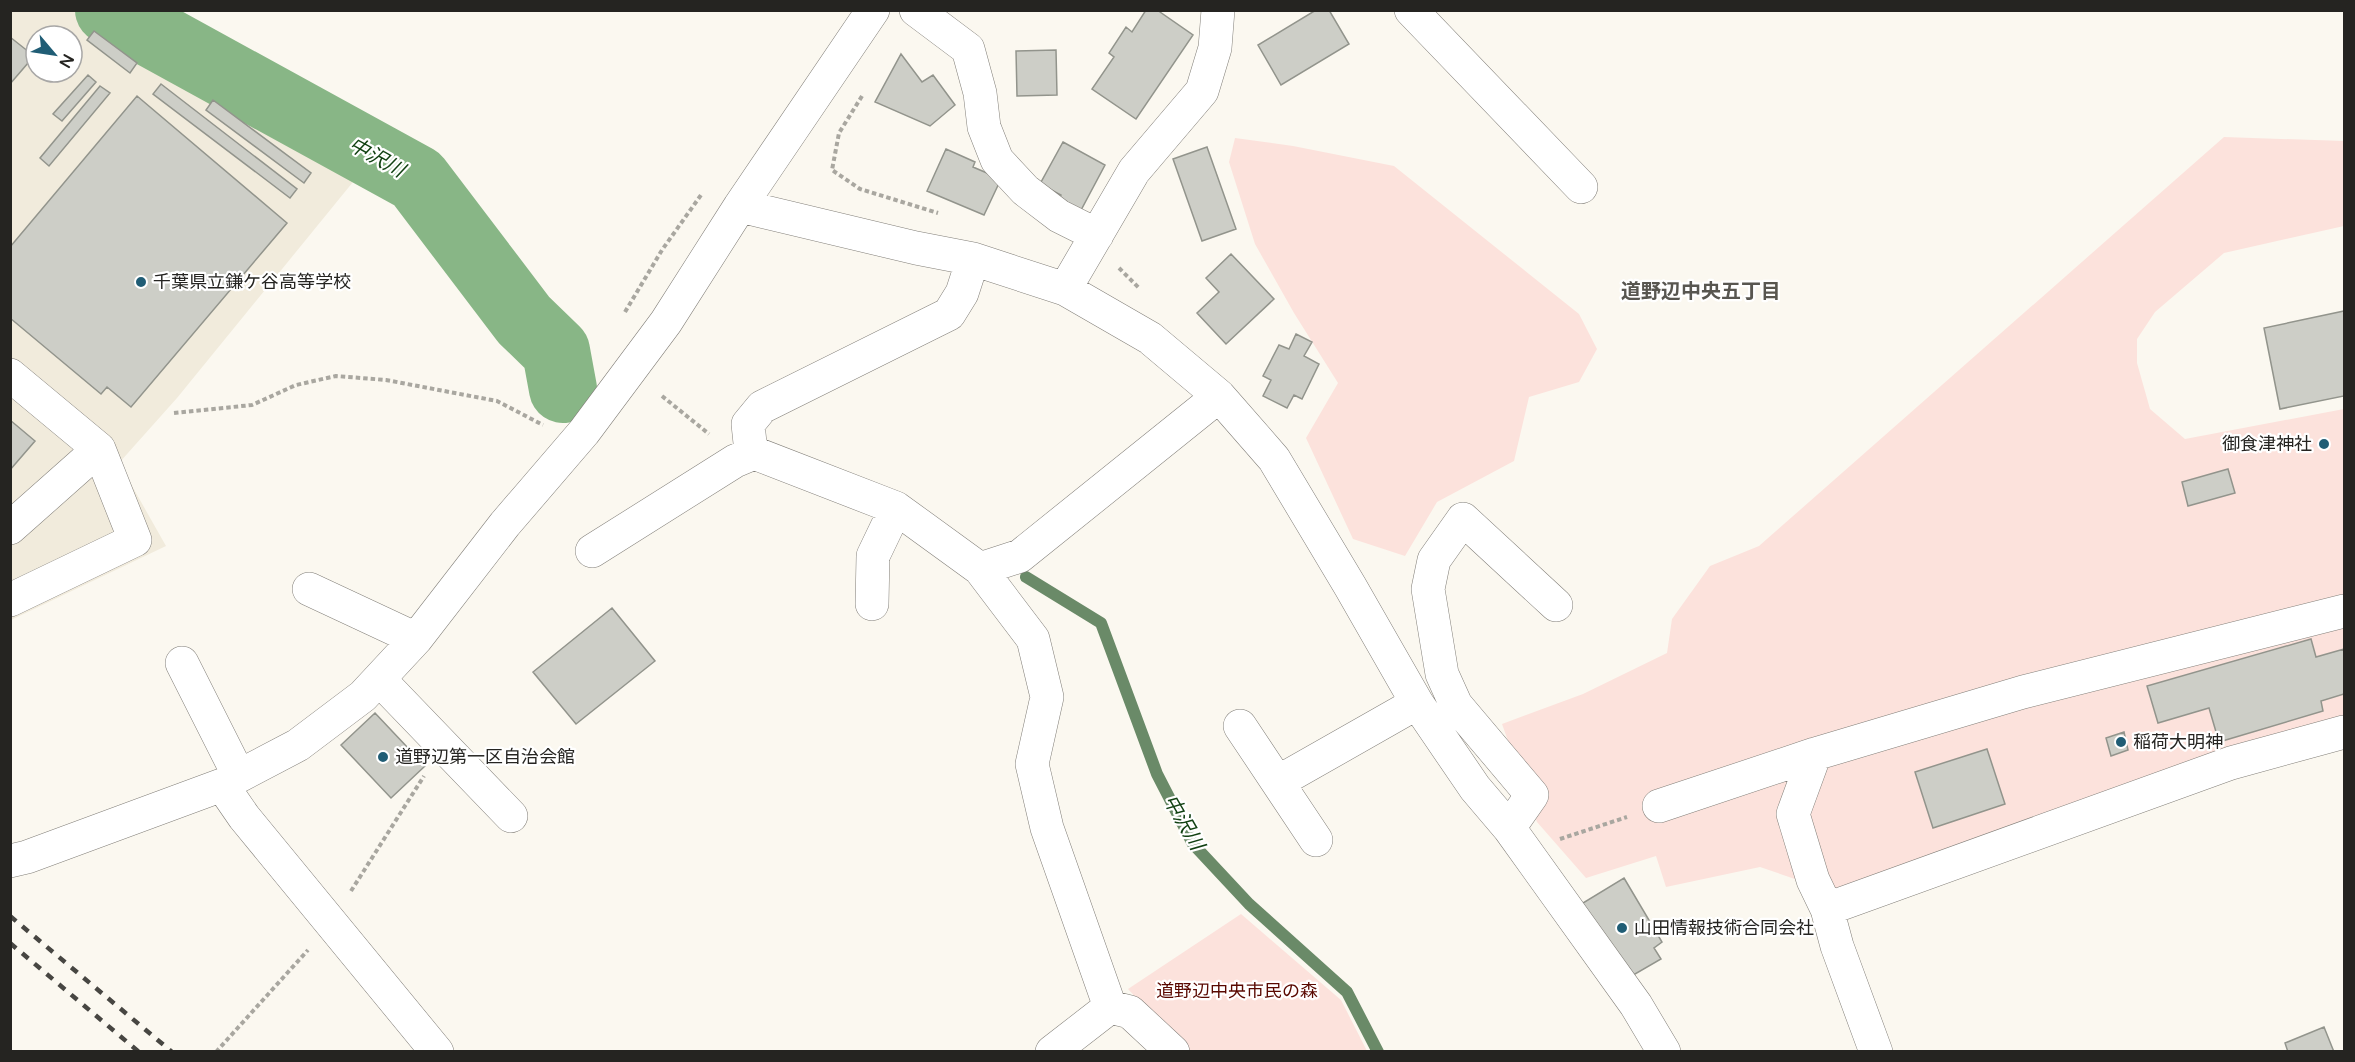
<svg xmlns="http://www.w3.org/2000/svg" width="2355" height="1062" viewBox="0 0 2355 1062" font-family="'Varela Round','Noto Sans JP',sans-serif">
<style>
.built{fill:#f1ebdc;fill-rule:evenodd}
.green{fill:#fce2dc}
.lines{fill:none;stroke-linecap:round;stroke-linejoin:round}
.stream{stroke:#6a8a68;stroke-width:12}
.river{stroke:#88b686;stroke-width:68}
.building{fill:#cdcec7;stroke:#92948c;stroke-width:1.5}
.minor-casing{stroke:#827f79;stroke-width:34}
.path{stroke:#a9a7a0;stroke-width:4;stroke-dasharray:4.5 3;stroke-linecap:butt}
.minor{stroke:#fff;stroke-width:33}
.rail{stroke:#474642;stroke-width:4.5;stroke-dasharray:8 8;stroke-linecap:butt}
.poi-dot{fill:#205d75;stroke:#fff;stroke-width:2}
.labels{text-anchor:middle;stroke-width:4.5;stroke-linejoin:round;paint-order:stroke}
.poi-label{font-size:18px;fill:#252421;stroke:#fff;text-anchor:start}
.park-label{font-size:18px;fill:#590800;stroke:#fff}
.water-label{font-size:20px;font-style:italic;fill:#114112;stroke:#fff}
.neighbourhood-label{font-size:20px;font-weight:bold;fill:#585650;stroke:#fff}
</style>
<rect width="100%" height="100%" fill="#fbf8f0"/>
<path class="built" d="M11 11H82L184 78 366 166 177 398 119 463 166 546 11 620ZM36 36H72V72H36Z"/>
<path class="green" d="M2224 137 2344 141V226L2224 253 2155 312 2137 339V363L2150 409 2185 439 2344 409V717L1833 892 1760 867 1666 887 1656 856 1586 878 1537 822 1502 724 1583 694 1667 653 1672 619 1710 566 1759 546Z
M1235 138 1293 146 1394 166 1579 314 1597 349 1579 382 1529 397 1514 461 1437 502 1405 556 1353 539 1306 438 1338 383 1294 313 1255 244 1229 162Z
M1241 914 1341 1000 1367 1051H1185L1128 989Z"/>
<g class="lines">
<path class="stream" d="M1026 577 1101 623 1157 774 1193 844 1249 904 1347 992 1378 1052"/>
<path class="river" d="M109 10 417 179 524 320 556 351 563 389"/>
</g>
<path class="building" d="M1146 10H1157L1193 35 1136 119 1092 89 1114 57 1109 53 1126 27 1132 32Z
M1316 10H1329L1349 44 1281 85 1258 45Z
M94 31 137 63 130 73 87 40Z
M10 37 34 56 10 84Z
M1056 50 1057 95 1017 96 1016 51Z
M901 54 922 82 933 75 955 105 930 126 875 102Z
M88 75 96 82 62 121 53 114Z
M161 84 297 189 290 198 153 94Z
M100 86 110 93 49 166 40 158Z
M137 96 287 223 131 407 107 387 101 394 10 318V247Z
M213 100 311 173 304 183 206 110Z
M1063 142 1105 165 1080 212 1058 201 1061 195 1040 184Z
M1207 147 1236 229 1202 241 1173 159Z
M946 149 975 162 973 167 1001 179 984 215 927 191Z
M1231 254 1274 299 1226 344 1197 313 1219 292 1206 278Z
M2344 311V396L2280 409 2264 328Z
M1296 334 1312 342 1304 356 1319 364 1302 399 1294 395 1287 408 1263 396 1271 380 1263 376 1279 345 1289 349Z
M10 420 35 441 10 470Z
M2228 469 2235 493 2188 506 2182 482Z
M612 608 655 661 576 724 533 672Z
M2311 639 2316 657 2344 649V694L2321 701 2323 711 2219 742 2209 708 2158 723 2147 686Z
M375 713 425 766 391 798 341 745Z
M2124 732 2128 750 2111 756 2106 738Z
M1987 749 2005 804 1933 828 1915 772Z
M1624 878 1662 942 1654 948 1661 959 1623 981 1578 906Z
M2324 1027 2334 1052H2288L2285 1043Z"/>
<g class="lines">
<defs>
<path id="minor" d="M916 10 968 49 980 93 984 127 997 160 1025 190 1059 216 1097 235
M1411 10 1581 187
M740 206 916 248 973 259 1065 289 1150 338 1219 396 1274 459 1350 586 1417 703 1475 788 1509 828 1636 1005 1664 1052
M973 259 962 293 949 314 762 407 748 424 750 443 754 453 896 508 980 569 1033 639 1047 697 1032 764 1047 828 1110 1007 1130 1012 1173 1052
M1065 289 1134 171 1202 91 1215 48 1218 10
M10 375 99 449 135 540 10 600
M10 528 99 449
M592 551 735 461 754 453
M980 569 1020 556 1219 396
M309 589 416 639
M872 604 873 556 896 508
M182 663 239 776
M379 679 511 816
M1240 726 1316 840
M1815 754 1793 814 1813 880 1827 909 1837 946 1876 1052
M1278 782 1417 703
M222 785 244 817 437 1052
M1659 806 1815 754 2023 692 2344 611
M1509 828 1532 795 1456 705 1442 674 1428 589 1434 560 1463 519 1556 605
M10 861 27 857 222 785 298 745 363 696 416 639 505 524 584 432 666 322 740 206 873 10
M1827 909 2231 763 2344 732
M1052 1052 1110 1007"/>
</defs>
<use href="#minor" class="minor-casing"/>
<path class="path" d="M862 96 839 133 832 170 860 189 938 213
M1119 268 1139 288
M625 312 662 250 701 195
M662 396 709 434
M174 413 252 405 296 385 336 376 386 380 497 401 543 425
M1560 839 1627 817
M351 891 424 776
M216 1052 308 950"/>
<use href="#minor" class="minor"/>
<path class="rail" d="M10 916 172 1052
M10 943 139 1052"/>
</g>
<g class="poi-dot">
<circle cx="141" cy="282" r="6"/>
<circle cx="2324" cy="444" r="6"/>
<circle cx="2121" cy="742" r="6"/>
<circle cx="383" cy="757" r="6"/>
<circle cx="1622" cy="928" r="6"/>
</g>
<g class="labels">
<g class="poi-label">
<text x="153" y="288">千葉県立鎌ケ谷高等学校</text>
<text x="2312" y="450" text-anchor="end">御食津神社</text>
<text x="2133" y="748">稲荷大明神</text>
<text x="395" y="763">道野辺第一区自治会館</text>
<text x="1634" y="934">山田情報技術合同会社</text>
</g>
<g class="park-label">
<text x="1237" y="997">道野辺中央市民の森</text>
</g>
<g class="water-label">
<text transform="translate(377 157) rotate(29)" y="7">中沢川</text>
<text transform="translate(1184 822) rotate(60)" y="7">中沢川</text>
</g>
<g class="neighbourhood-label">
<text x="1701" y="298">道野辺中央五丁目</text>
</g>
</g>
<rect width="2355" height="1062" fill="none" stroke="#252421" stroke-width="24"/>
<g transform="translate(54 54) rotate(119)"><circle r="28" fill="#ffffff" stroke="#a8a7a6" stroke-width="1.5"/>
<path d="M0-4.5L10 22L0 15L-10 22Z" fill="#205d75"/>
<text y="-9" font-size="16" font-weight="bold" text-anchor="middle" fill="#252421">N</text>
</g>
</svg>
